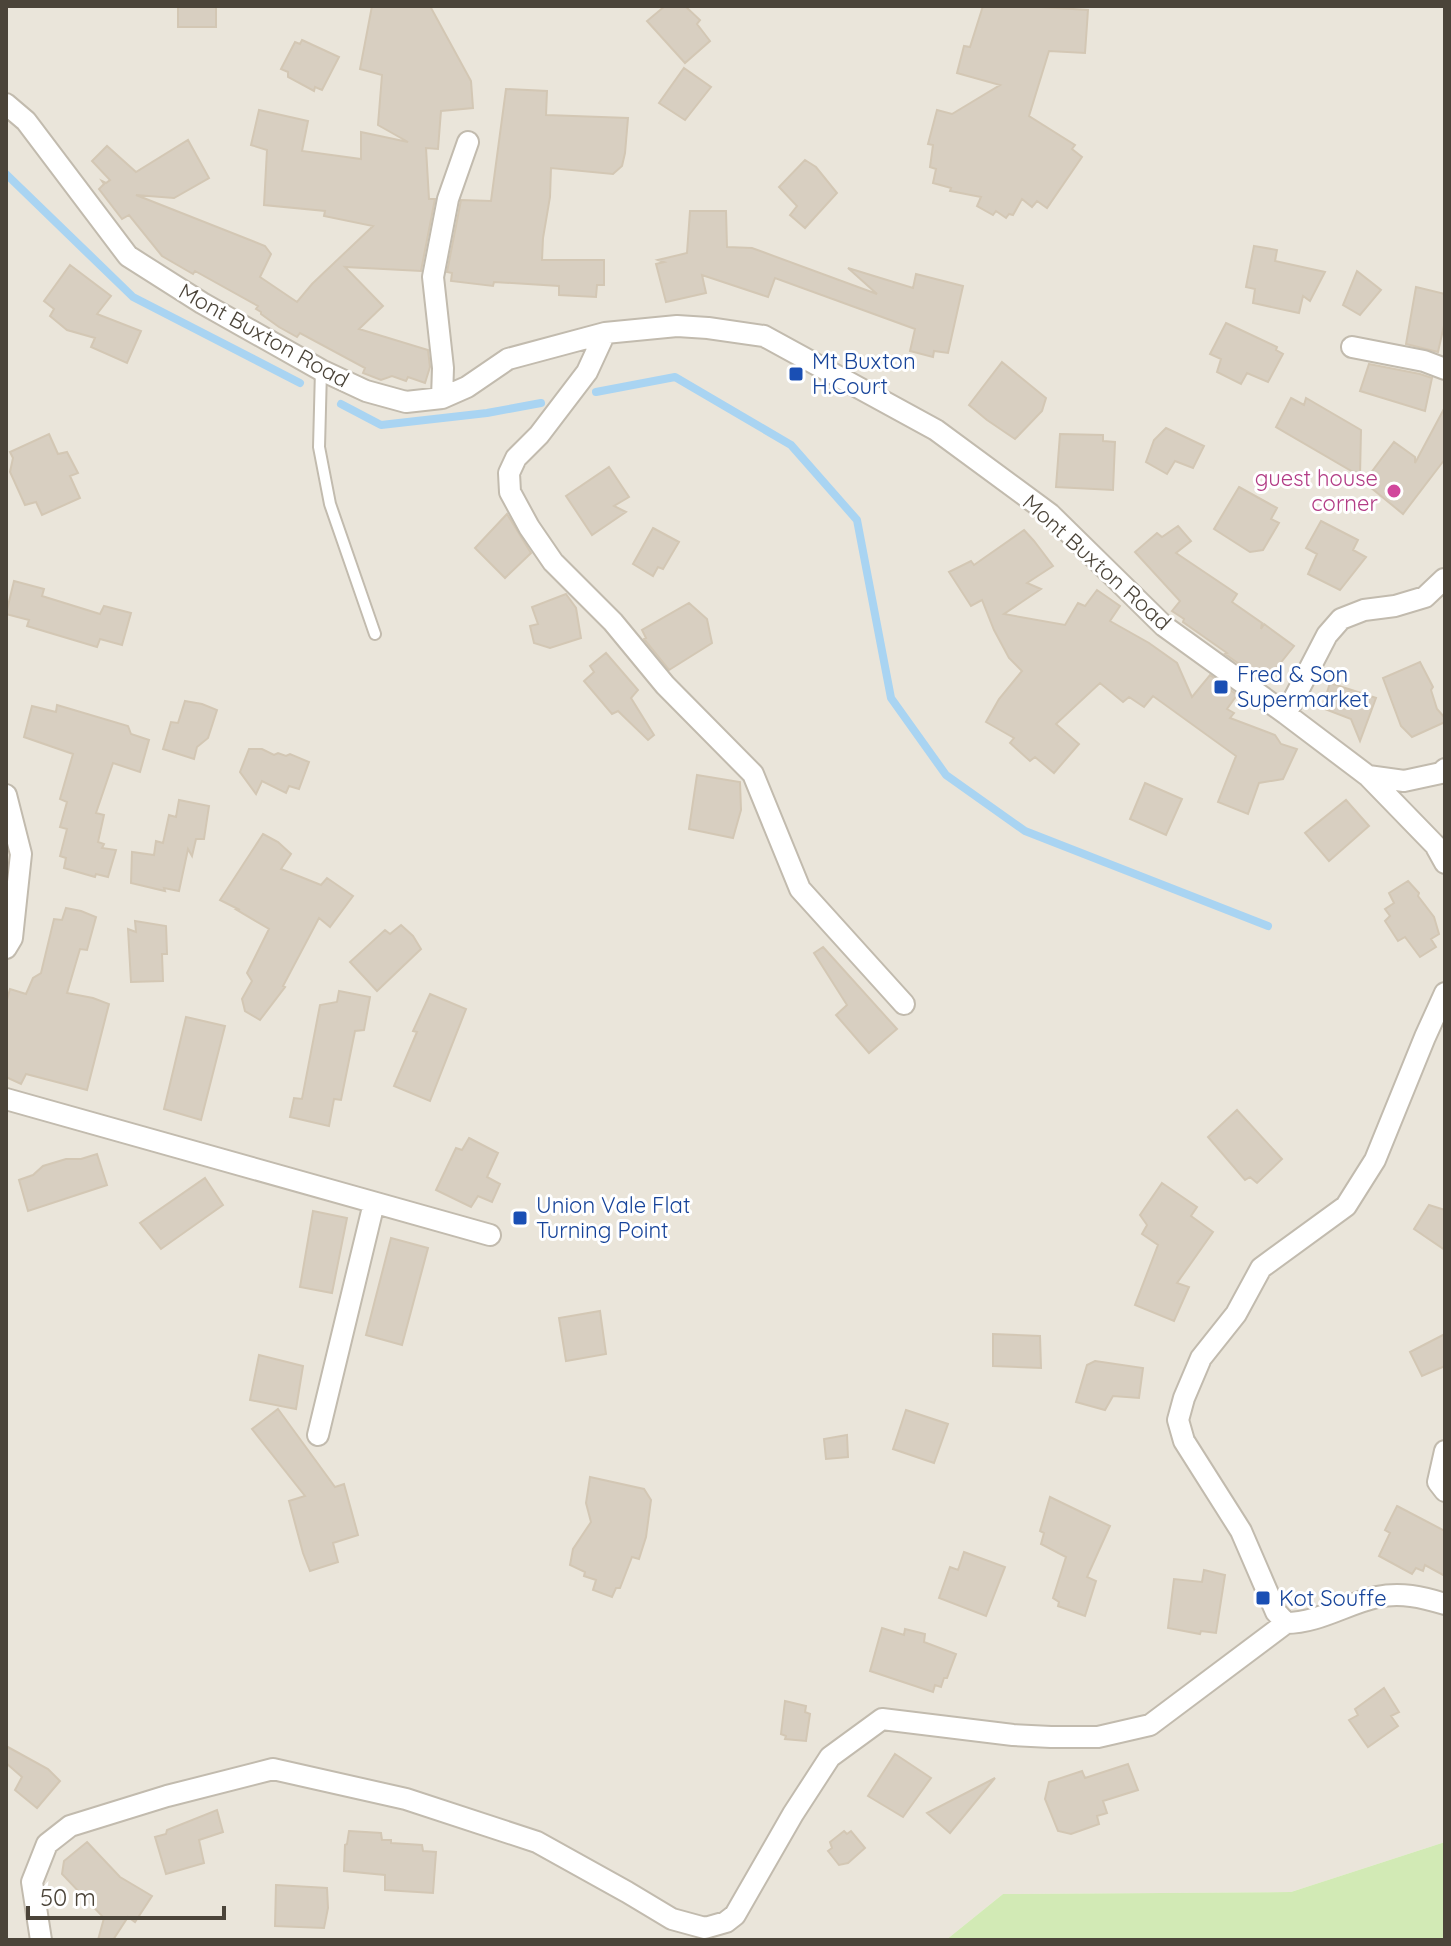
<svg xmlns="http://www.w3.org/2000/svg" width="1451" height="1946" viewBox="0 0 1451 1946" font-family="Quicksand,sans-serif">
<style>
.residential{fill:#eae5da}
.green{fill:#d2eab5}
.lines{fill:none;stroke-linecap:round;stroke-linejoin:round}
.stream{stroke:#a9d4f2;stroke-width:8}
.building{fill:#d8cfc1;stroke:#d3c7b4;stroke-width:2}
.lane-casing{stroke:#c2bbae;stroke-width:14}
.street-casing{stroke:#c2bbae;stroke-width:24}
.lane{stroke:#fff;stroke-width:10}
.street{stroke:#fff;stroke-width:20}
.transit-dot{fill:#1a4fb4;stroke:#fff;stroke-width:3}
.hotel-dot{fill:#d1479c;stroke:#fff;stroke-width:3}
.labels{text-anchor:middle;stroke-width:6;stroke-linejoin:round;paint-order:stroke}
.street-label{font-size:22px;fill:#4b4439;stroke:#fff}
.transit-label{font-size:22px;fill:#164399;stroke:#fff;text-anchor:start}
.hotel-label{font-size:22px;fill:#b23c85;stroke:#fff;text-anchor:end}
</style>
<rect width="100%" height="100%" fill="#f6f3ec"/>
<path class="residential" d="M6 6H1445V1842L1291 1892 1003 1894 946 1940H6Z"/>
<path class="green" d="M1445 1842V1940H946L1003 1894 1291 1892Z"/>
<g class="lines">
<path class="stream" d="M6 174 133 297 300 383
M596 392 675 377 791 445 857 520 891 698 946 775 1025 831 1268 926
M341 404 381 425 487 413 541 403"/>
</g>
<path class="building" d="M178 6H216V27H178Z
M372 6H430L471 81 473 108 441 111 438 149 426 148 429 199H435L421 271 345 267 383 306 359 329 428 350 430 367 425 383 408 377 406 381 392 376 381 380 363 373 365 368 300 333 297 337 279 327 261 314V312L256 309 258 306 195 271 193 274 162 256 129 215 122 219 99 189 104 184 102 181 106 183 110 180 92 161 107 146 136 172 188 140 209 178 174 198 136 195 265 246 271 254 260 277 297 302 312 284 373 226 324 216 325 211 264 205 267 150 251 145 259 110 308 121 302 151 361 159V132L408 142 378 125 382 75 360 69Z
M665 6H685L700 20 697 24 710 41 685 63 647 21Z
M983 6H1026L1088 10 1085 53 1049 51 1029 116 1075 145 1072 149 1082 157 1047 208 1037 201 1032 207 1022 199 1013 215 1009 214 1006 218 996 211 993 215 977 206 981 197 950 191 951 188 933 183 936 169 930 167 933 145 928 144 937 110 952 114 1000 85 957 73 964 46 970 47Z
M302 40 339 57 322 90 315 87 314 91 288 77V72L281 69 295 42 300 44Z
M684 68 711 87 685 120 659 103Z
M506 89 547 91 546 115 628 118 625 153 622 166 613 174 551 168 550 197 543 238 542 260H604V285H597L596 297 559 295V286L494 282 493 286 451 281 452 273 447 272 461 200 491 201Z
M805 160 816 167 837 193 805 228 790 215 797 206 779 187Z
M690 211H726L727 247 752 248 877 294 848 268 913 288 916 274 963 286 948 353 934 351 933 357 910 351 915 329 775 278 768 297 702 275 706 293 666 302 656 264 664 262 658 260 687 253Z
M1254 246 1277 250 1275 261 1325 272 1310 301 1303 296 1299 313 1253 303 1255 289 1246 287Z
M70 265 111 296 97 314 141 331 127 363 91 347 95 338 67 330 50 316 54 309 44 301Z
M1357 271 1381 290 1360 315 1343 305Z
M1416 287 1445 294V321L1438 352 1406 344Z
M1226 323 1277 347 1276 350 1283 354 1268 382 1247 373 1241 384 1217 372 1221 359 1210 354Z
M1002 362 1046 398 1042 411 1015 439 987 420 969 405Z
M1369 364 1420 374 1432 378 1425 411 1360 391Z
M1291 398 1304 405 1306 398 1361 430 1360 476 1276 427Z
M1445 407V459L1403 514 1364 482 1394 442 1415 457V463Z
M1166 428 1204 446 1193 468 1175 461 1167 474 1146 462 1154 440Z
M49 434 58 454 67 452 78 473 70 476 80 498 42 515 36 502 25 505 10 472 13 458 10 452Z
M1060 434 1103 435V441L1115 442 1113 490 1056 487Z
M609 467 629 497 614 506 626 512 592 535 566 496Z
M1239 487 1277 508 1271 519 1279 523 1263 550 1250 552 1214 529Z
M507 514 531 553 505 578 475 548Z
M1321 521 1358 540 1353 550 1366 557 1340 590 1308 574 1317 554 1306 548Z
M1178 526 1191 541 1176 553 1237 594 1232 602 1262 623 1261 629 1264 624 1294 646 1271 675 1262 669 1257 675 1253 672 1252 673 1225 654 1227 653 1183 622 1184 619 1172 611 1180 601 1135 552 1157 533 1162 537Z
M653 528 679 542 663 569 658 567 653 576 633 564Z
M1024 530 1034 541 1053 566 1027 583 1041 589 1004 614 1065 625 1078 603 1085 606 1097 590 1120 606 1110 621 1149 643 1177 663 1192 697 1210 675 1237 695 1227 709 1234 713 1230 718 1275 735 1281 744 1297 749 1283 779 1259 783 1248 814 1218 802 1236 756 1153 696 1144 707 1129 697 1123 702 1100 683 1056 724 1079 744 1054 773 1035 757 1030 761 1010 743 1014 738 986 722 999 699 1022 671 1009 658 994 630 982 600 971 606 949 572 971 561 974 565Z
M14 581 44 589 42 596 100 614 104 606 131 613 122 645 100 639 97 647 27 626 29 620 6 614Z
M566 594 576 608 581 638 550 648 534 643 530 626 538 624 532 607Z
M689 603 707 619 712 643 669 670 644 639 646 638 642 630Z
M606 653 638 690 631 698 654 735 648 740 618 711 612 714 584 681 594 672 590 666Z
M1420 662 1433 687 1431 690 1437 709 1445 718V722L1412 737 1401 726 1383 678Z
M1330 683 1376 698 1360 741 1351 719 1322 708Z
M185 701 202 704 217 710 208 738 197 747 194 759 163 749 171 722 178 723Z
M57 705 128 726 131 734 149 740 140 772 113 763 96 813 104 815 98 842 104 844 102 848 116 850 108 877 96 874 95 877 64 868 66 858 60 856 67 829 60 827 67 802 60 799 73 754 24 737 32 706 56 712Z
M249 749H262L274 755 278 753 286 756 290 754 309 762 299 789 289 786 286 793 262 781 256 794 240 772Z
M697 775 740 782 741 810 733 838 689 829Z
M1145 783 1182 799 1166 835 1130 819Z
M179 800 209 806 204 839H196L192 856 188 849 179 891 164 888 165 891 131 883 132 852 154 855 156 841 163 843 169 815 176 817Z
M1346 800 1369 826 1329 861 1305 833Z
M263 834 278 842 291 854 281 869 321 885 327 878 353 896 330 927 319 918 283 986 285 987 260 1020 245 1011 242 999 252 981 247 973 269 929 237 910H240L220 900Z
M1408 881 1419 893 1418 896 1434 917 1439 934 1431 939 1436 947 1420 957 1405 937 1398 941 1385 921 1390 916 1385 909 1394 903 1389 893Z
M66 908 81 911 96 917 87 950 80 949 67 993 93 998 109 1004 87 1090 26 1074 21 1084 6 1077V1003L10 989 26 994 33 978 41 973 54 919 62 920Z
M135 921 166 926 167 954H162L163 981 131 982 128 929 136 932Z
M401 925 413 936 421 949 377 991 350 962 385 930 390 934Z
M823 947 897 1029 869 1053 836 1015 847 1005 814 953Z
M339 991 370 997 364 1030 355 1031 341 1100 334 1099 329 1126 290 1117 294 1098 302 1099 320 1005 337 1002Z
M430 994 466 1009 430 1101 394 1086 417 1032 413 1031Z
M186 1017 225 1026 201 1120 164 1109Z
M1237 1110 1282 1159 1257 1183 1250 1177 1245 1180 1208 1137Z
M469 1138 498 1153 487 1177 500 1184 492 1202 478 1196 471 1207 436 1190 456 1148 462 1150Z
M97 1154 107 1185 28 1211 19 1180 33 1175 43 1166 66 1159H81Z
M205 1178 223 1205 161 1249 140 1223Z
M1162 1183 1197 1207 1191 1216 1213 1232 1177 1283 1189 1287 1174 1321 1135 1305 1158 1245 1142 1234 1147 1225 1140 1215Z
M1429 1205 1445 1210V1250L1414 1229Z
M313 1211 347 1218 332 1293 300 1287Z
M391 1238 428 1248 402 1345 366 1335Z
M600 1311 606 1354 566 1361 559 1318Z
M993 1334 1040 1336 1041 1368 993 1366Z
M1445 1334V1366L1422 1376 1410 1352Z
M259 1355 303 1366 296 1409 250 1400Z
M1095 1361 1143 1368 1139 1398 1113 1396 1105 1410 1076 1402 1087 1365Z
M278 1409 335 1487 344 1484 358 1535 333 1543 338 1562 310 1571 303 1553 289 1501 305 1496 252 1429Z
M906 1410 948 1424 934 1463 893 1449Z
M847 1435 848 1457 826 1459 824 1439Z
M590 1477 644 1489 651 1500 646 1537 639 1559 632 1557 620 1588H616L612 1597 593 1590 596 1580 584 1576 585 1572 570 1565 573 1549 591 1522 586 1503Z
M1050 1497 1110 1526 1087 1577 1096 1581 1085 1616 1058 1606 1059 1602 1053 1598 1066 1557 1041 1544 1044 1533 1040 1531Z
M1397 1506 1445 1531V1576L1425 1565 1423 1571 1416 1568 1412 1574 1379 1556 1390 1533 1385 1530Z
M964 1552 1005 1567 986 1616 939 1598 950 1567 958 1570Z
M1204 1570 1225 1575 1216 1633 1201 1631 1200 1634 1168 1628 1174 1579 1202 1582Z
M882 1628 904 1635 905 1629 925 1634 924 1642 956 1654 947 1678H944L941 1687 935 1685 933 1692 870 1671Z
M1384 1688 1399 1712 1391 1716 1398 1726 1368 1747 1349 1720 1358 1715 1355 1709Z
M785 1701 806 1706 805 1712 810 1714 806 1741 785 1739 786 1736 781 1734Z
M6 1746 48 1769 60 1781 37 1808 15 1790 22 1777 6 1763Z
M895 1754 931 1778 903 1817 868 1796Z
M1128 1764 1138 1790 1103 1801 1107 1813 1097 1816 1099 1824 1071 1834 1058 1831 1045 1799 1049 1782 1082 1771 1085 1778Z
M995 1778 950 1833 927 1813Z
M217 1810 223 1832 199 1840 204 1863 166 1874 155 1837 166 1834 167 1830Z
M349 1831 381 1833 382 1840H391V1843L422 1845 423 1851 436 1852 433 1893 385 1890V1875L344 1871 345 1845 347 1844Z
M844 1831 847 1834 851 1831 865 1848 848 1863 839 1865 828 1851 832 1848 830 1842Z
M87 1842 120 1877 152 1896 135 1922 128 1917 113 1940H98L104 1918 62 1874 64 1861Z
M276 1885 327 1888 328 1908 324 1928 275 1926Z"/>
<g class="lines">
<defs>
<path id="lane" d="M321 370 319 447 330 504 375 634"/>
<path id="street" d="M6 104 26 121 128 256 202 303 321 370 366 391 406 402 442 398 467 387 508 359 605 333 677 326 708 328 764 336 936 430 1050 514 1164 626 1286 714 1368 776 1435 845 1445 863
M605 333 587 372 539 435 516 458 509 473 510 492 529 527 553 562 613 622 665 685 753 774 800 889 904 1004
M1352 347 1424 361 1445 369
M442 398 443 368 433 277 448 199 468 142
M1286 714 1327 635 1341 619 1364 610 1395 606 1425 597 1444 579
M1368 776 1404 781 1441 773 1445 769
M6 795 21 854 12 938 6 948
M1445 993 1425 1037 1375 1160 1346 1206 1261 1268 1236 1314 1201 1358 1184 1398 1178 1420 1184 1441 1241 1531 1276 1612 1286 1623C1318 1623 1346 1604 1377 1597 1401 1592 1422 1597 1445 1604
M6 1099 490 1235
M318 1435 374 1203
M1445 1451 1438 1482 1445 1491
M41 1940 32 1882 47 1844 70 1826 167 1796 273 1769 406 1799 537 1842 627 1892 672 1919 705 1928 726 1922 735 1915 793 1814 830 1757 882 1719 1013 1735 1051 1737H1098L1150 1725 1286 1623"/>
</defs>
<use href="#lane" class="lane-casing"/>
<use href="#street" class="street-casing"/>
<use href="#lane" class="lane"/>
<use href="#street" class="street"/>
</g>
<g class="transit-dot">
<rect x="788" y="366" width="16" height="16" rx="4"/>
<rect x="1213" y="679" width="16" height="16" rx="4"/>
<rect x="512" y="1210" width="16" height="16" rx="4"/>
<rect x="1255" y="1590" width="16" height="16" rx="4"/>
</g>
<circle class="hotel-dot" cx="1394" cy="491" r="8"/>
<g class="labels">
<g class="street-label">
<text transform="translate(264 335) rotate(29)" y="8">Mont Buxton Road</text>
<text transform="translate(1097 562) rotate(42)" y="8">Mont Buxton Road</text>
</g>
<g class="transit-label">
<text x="812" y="369">Mt Buxton<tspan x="812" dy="25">H.Court</tspan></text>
<text x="1237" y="682">Fred &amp; Son<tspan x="1237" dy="25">Supermarket</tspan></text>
<text x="536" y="1213">Union Vale Flat<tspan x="536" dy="25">Turning Point</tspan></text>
<text x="1279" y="1606">Kot Souffe</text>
</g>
<g class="hotel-label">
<text x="1378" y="486">guest house<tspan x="1378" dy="25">corner</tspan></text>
</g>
</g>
<rect width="1451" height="1946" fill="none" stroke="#4b4439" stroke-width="16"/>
<path d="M28 1906v12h196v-12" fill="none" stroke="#4b4439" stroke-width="4"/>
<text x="40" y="1906" font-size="24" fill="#4b4439" stroke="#ffffff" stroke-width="6" paint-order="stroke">50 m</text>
</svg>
